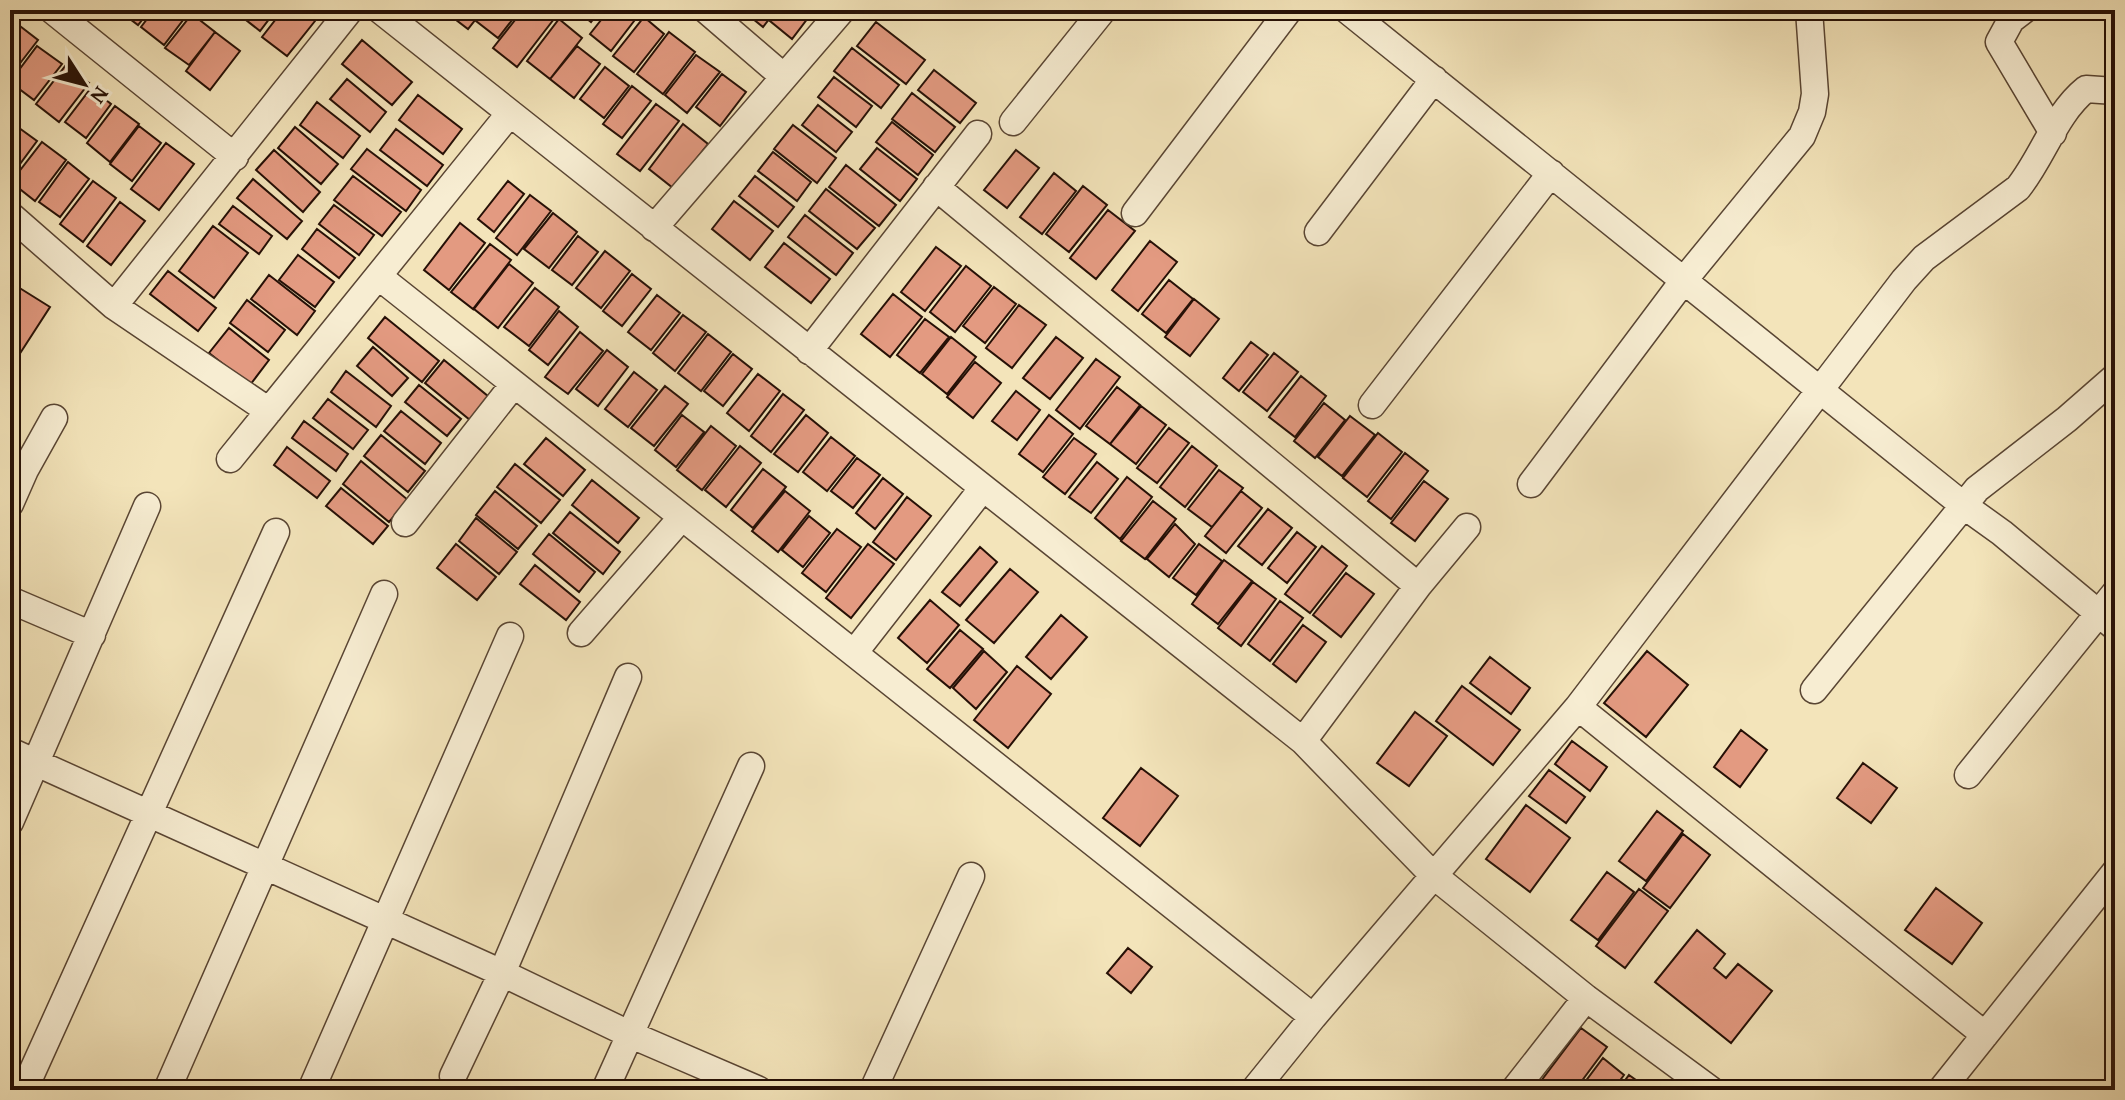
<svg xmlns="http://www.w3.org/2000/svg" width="2125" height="1100" viewBox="0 0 2125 1100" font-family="'Gentium Book Plus',serif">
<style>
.building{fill:#e39a81;stroke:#261006;stroke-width:2}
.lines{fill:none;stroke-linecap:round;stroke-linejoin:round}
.minor-casing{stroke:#594533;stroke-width:29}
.minor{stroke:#f7edd2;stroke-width:26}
</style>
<rect width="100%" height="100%" fill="#f3e4ba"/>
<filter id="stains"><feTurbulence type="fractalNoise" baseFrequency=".0025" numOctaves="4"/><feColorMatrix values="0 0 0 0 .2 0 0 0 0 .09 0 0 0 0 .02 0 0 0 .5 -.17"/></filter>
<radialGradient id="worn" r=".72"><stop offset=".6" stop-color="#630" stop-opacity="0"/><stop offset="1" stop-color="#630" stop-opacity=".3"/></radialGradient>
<path class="building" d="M118 10H150L138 25Z
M154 10 190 11 164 45 141 27Z
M239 10H276L260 31 237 13Z
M283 10H301L315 21 287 56 262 37Z
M443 10H483L468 29Z
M484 10H520L498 38 476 21Z
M523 10H543L554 19 517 67 493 48Z
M576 10H600L591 22Z
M609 10 641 12 611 51 590 34Z
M742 10H776L763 27Z
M779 10H814L792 39 770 21Z
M192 14 215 32 189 65 165 48Z
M644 17 664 34 634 72 613 56Z
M559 19 582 38 550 79 527 61Z
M876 22 925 60 906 84 857 46Z
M16 23 38 40 11 75 10 31Z
M215 32 240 51 210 90 186 71Z
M669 32 695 52 663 94 637 74Z
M362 40 412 82 392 105 342 64Z
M37 46 62 64 34 100 10 82Z
M577 46 600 64 574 98 550 79Z
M852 48 899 85 881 108 834 71Z
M696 55 720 72 687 113 665 95Z
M66 65 89 83 59 122 36 104Z
M605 67 629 86 604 118 580 99Z
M934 70 976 103 960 123 918 90Z
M722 74 746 92 720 126 696 107Z
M834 77 872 106 856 127 818 97Z
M347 79 386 112 370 132 330 99Z
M632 86 651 101 622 138 603 124Z
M91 88 111 104 86 138 65 122Z
M912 93 955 127 935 152 892 119Z
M418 95 462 129 443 154 399 120Z
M317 102 360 136 343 158 300 125Z
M656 104 679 121 640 171 617 154Z
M818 105 852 132 836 152 802 125Z
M115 106 139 124 110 162 87 143Z
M892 122 933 155 918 175 876 142Z
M683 124 708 144 673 188 649 169Z
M15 125 37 141 14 172 10 169V133Z
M793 125 836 158 817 183 774 149Z
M139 126 161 143 132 181 110 164Z
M295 127 338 164 321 184 278 148Z
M396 129 443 165 427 186 380 150Z
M42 142 66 160 35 201 11 182Z
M166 143 194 164 159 210 131 189Z
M877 148 917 179 900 201 860 169Z
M367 149 421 190 406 211 351 169Z
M274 150 320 192 303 212 256 170Z
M1016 150 1039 168 1007 208 984 190Z
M773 152 811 182 797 201 758 171Z
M68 162 89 179 60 217 39 202Z
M846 165 896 205 879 226 829 187Z
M1054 173 1076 191 1042 234 1020 217Z
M353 176 401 212 382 236 334 200Z
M755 176 794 207 778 227 739 196Z
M253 179 302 221 287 239 237 198Z
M93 181 116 198 83 242 60 224Z
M508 181 524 194 494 232 478 219Z
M1083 186 1107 205 1069 252 1046 234Z
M826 189 875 228 857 249 809 211Z
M530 195 551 211 517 255 496 238Z
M734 201 773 231 750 260 712 229Z
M120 202 145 221 111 265 87 246Z
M334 205 374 235 359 255 319 224Z
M233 206 272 236 259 254 219 224Z
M1108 210 1135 231 1096 279 1070 258Z
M553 213 577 232 549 268 524 249Z
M805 215 853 253 836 275 788 237Z
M460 223 485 243 449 290 424 270Z
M213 226 248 253 214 298 179 271Z
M317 229 355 258 339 278 302 249Z
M578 236 598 252 572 285 552 270Z
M1150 241 1177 262 1138 311 1112 290Z
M784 243 830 279 811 303 765 267Z
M490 244 511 260 473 309 451 292Z
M936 247 961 266 925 311 901 292Z
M605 251 630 271 601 308 576 288Z
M298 255 334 282 315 307 279 280Z
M509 264 533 283 498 328 474 309Z
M966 266 991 286 955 332 930 312Z
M168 271 216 308 198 331 150 294Z
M632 274 651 289 622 326 603 311Z
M269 275 315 311 297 335 251 299Z
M1169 280 1193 299 1166 333 1142 314Z
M10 282 50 307 19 355 10 350Z
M994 287 1016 304 985 343 963 326Z
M535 288 559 307 529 346 504 327Z
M893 294 922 317 890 357 861 334Z
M657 295 680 313 651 350 628 332Z
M1194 299 1219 319 1190 356 1165 337Z
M247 300 285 330 268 352 230 323Z
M1019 305 1046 325 1012 368 986 348Z
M559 311 578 327 548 365 529 350Z
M683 315 706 332 675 371 653 353Z
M385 317 439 361 422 382 368 338Z
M925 319 949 337 920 373 897 355Z
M229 328 269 360 250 385 209 353Z
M580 332 603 351 568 394 545 377Z
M708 334 731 352 701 391 678 373Z
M951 337 976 357 947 394 922 374Z
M1056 337 1083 358 1050 399 1023 378Z
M1251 342 1268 355 1239 391 1223 378Z
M373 347 408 378 392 396 357 366Z
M607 350 628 367 598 406 576 389Z
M1274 353 1298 372 1267 411 1243 392Z
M733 354 752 369 723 406 704 391Z
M1096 359 1120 377 1080 429 1056 410Z
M444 360 489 397 470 420 425 383Z
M975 362 1001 383 973 418 947 397Z
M346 371 391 406 376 427 331 392Z
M634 372 657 390 628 427 605 409Z
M758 374 780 391 749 431 727 413Z
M1301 376 1326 396 1295 437 1269 417Z
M419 385 461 419 447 436 405 402Z
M665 386 688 404 654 446 631 428Z
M1117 387 1140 405 1110 444 1086 426Z
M1016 391 1040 410 1017 440 992 421Z
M783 394 804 410 771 452 751 436Z
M328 399 368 430 353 449 313 418Z
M1324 403 1345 420 1315 458 1294 441Z
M1141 406 1166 425 1136 464 1110 444Z
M401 411 441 443 425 464 384 431Z
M682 415 704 432 676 467 655 450Z
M806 415 828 433 798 472 774 454Z
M1049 415 1073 434 1043 472 1019 454Z
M1350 416 1375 435 1342 476 1318 457Z
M304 421 348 454 336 471 292 438Z
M711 426 736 446 702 490 677 470Z
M1169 428 1189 443 1157 483 1137 468Z
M1378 433 1402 452 1367 497 1343 478Z
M381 435 425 471 408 492 364 456Z
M831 437 855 456 827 491 803 472Z
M546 438 585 470 563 496 524 464Z
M1074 438 1096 454 1065 494 1043 477Z
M740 446 761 463 726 507 705 490Z
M1192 446 1217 466 1185 507 1160 487Z
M287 447 330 481 317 498 274 465Z
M1405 453 1428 471 1391 519 1368 501Z
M857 458 880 475 853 508 831 491Z
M361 461 408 500 389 522 343 484Z
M1097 462 1118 479 1091 513 1069 497Z
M515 464 560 500 541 523 497 487Z
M763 469 786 487 753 528 731 510Z
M1219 470 1243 488 1212 527 1188 509Z
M1127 477 1152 497 1120 539 1095 518Z
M883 478 903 494 875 529 856 513Z
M592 480 639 518 618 543 572 505Z
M1424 481 1448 499 1415 541 1391 523Z
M341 488 388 526 373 544 326 506Z
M495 491 537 526 518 549 476 515Z
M785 491 810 511 778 552 752 531Z
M1241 491 1262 508 1226 553 1205 536Z
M907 497 931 516 896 560 873 542Z
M1153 501 1176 519 1145 559 1121 541Z
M1268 509 1292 528 1262 565 1238 546Z
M570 512 620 552 603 574 553 533Z
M809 516 830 533 803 567 782 550Z
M476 518 517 552 499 574 459 541Z
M1175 524 1195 544 1169 577 1147 559Z
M837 529 861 547 826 592 802 573Z
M1297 532 1316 547 1287 583 1268 568Z
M549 534 595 572 579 592 533 554Z
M456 544 496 577 477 600 437 568Z
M868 544 894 564 851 618 826 598Z
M1199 544 1222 561 1196 595 1173 578Z
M1322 546 1347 566 1310 613 1285 594Z
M980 547 997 562 960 606 942 592Z
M1224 560 1252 581 1218 624 1192 604Z
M535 565 580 602 566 620 520 584Z
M1010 569 1038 592 994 643 966 620Z
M1346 573 1374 594 1341 637 1313 615Z
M1253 582 1276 599 1241 646 1218 628Z
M930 600 959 625 927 663 898 638Z
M1280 601 1303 618 1270 661 1248 644Z
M1061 615 1087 637 1051 679 1026 657Z
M1303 625 1326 642 1296 682 1273 664Z
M960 630 983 649 950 688 927 669Z
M984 651 1007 672 976 709 953 688Z
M1647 651 1688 685 1646 737 1604 703Z
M1490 657 1530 688 1511 714 1470 683Z
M1017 666 1051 694 1008 748 974 720Z
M1462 686 1520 730 1493 765 1436 721Z
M1415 712 1447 736 1409 786 1377 763Z
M1741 730 1767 750 1740 787 1714 767Z
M1572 741 1607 767 1590 791 1555 764Z
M1863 763 1897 788 1871 823 1837 798Z
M1141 768 1178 796 1140 846 1103 818Z
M1549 770 1585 797 1566 823 1529 796Z
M1526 805 1570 838 1530 892 1486 859Z
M1657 811 1683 831 1646 881 1619 861Z
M1683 834 1710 855 1670 908 1643 888Z
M1607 872 1634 892 1598 940 1571 920Z
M1936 888 1982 923 1952 964 1905 930Z
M1639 889 1668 911 1625 968 1596 946Z
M1697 930 1725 954 1714 968 1726 978 1738 964 1772 991 1731 1043 1655 982Z
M1128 948 1152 967 1131 993 1107 973Z
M1581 1028 1607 1047 1575 1090H1553L1541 1081Z
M1603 1058 1624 1075 1613 1090H1579Z
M1629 1075 1650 1090H1618Z"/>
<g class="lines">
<defs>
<path id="minor" d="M52 10 235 157
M380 10 1303 741 1433 875 1586 998 1711 1090
M706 10 784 77
M1347 10 1963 505 2002 533 2115 627
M2024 10 2011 20 1999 42 2053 133
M1013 122 1103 10
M936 187 1418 586 1303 741
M1135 213 1289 10
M10 215 114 306 269 411
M654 228 842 10
M1318 232 1434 79
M378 276 1313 1017
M114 306 350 10
M809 351 978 134
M1372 405 1551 173
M230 459 510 113
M1531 484 1684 280 1802 136 1812 112 1815 94 1809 10
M10 504 25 470 54 418
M405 523 514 384
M1418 586 1467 527
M10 600 92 635
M581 633 682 517
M854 653 982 489
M1814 690 1977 489 2067 419 2115 377
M1578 707 1904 280 1924 258 2018 188C2043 157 2055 114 2086 89L2115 91
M10 751 502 973 629 1034 759 1090
M1968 775 2115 593
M10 822 147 506
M453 1076 502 973 628 677
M24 1090 276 532
M167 1090 384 594
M311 1090 510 636
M605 1090 751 766
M873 1090 971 876
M1254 1090 1313 1017 1578 707 1985 1035
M1514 1090 1586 998
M1941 1090 2115 872"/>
</defs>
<use href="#minor" class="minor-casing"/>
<use href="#minor" class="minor"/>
</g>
<rect width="2125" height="1100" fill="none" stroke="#f3e4ba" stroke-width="40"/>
<rect x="12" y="12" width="2101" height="1076" fill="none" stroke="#261006" stroke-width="4"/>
<rect x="20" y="20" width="2085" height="1060" fill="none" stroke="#261006" stroke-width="2"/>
<g transform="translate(84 84) rotate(126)" stroke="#f7edd2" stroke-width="6" paint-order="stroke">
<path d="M0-6L14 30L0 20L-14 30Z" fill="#261006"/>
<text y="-12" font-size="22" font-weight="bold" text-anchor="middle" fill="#261006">N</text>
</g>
<rect width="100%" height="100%" filter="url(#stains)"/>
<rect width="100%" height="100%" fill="url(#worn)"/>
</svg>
